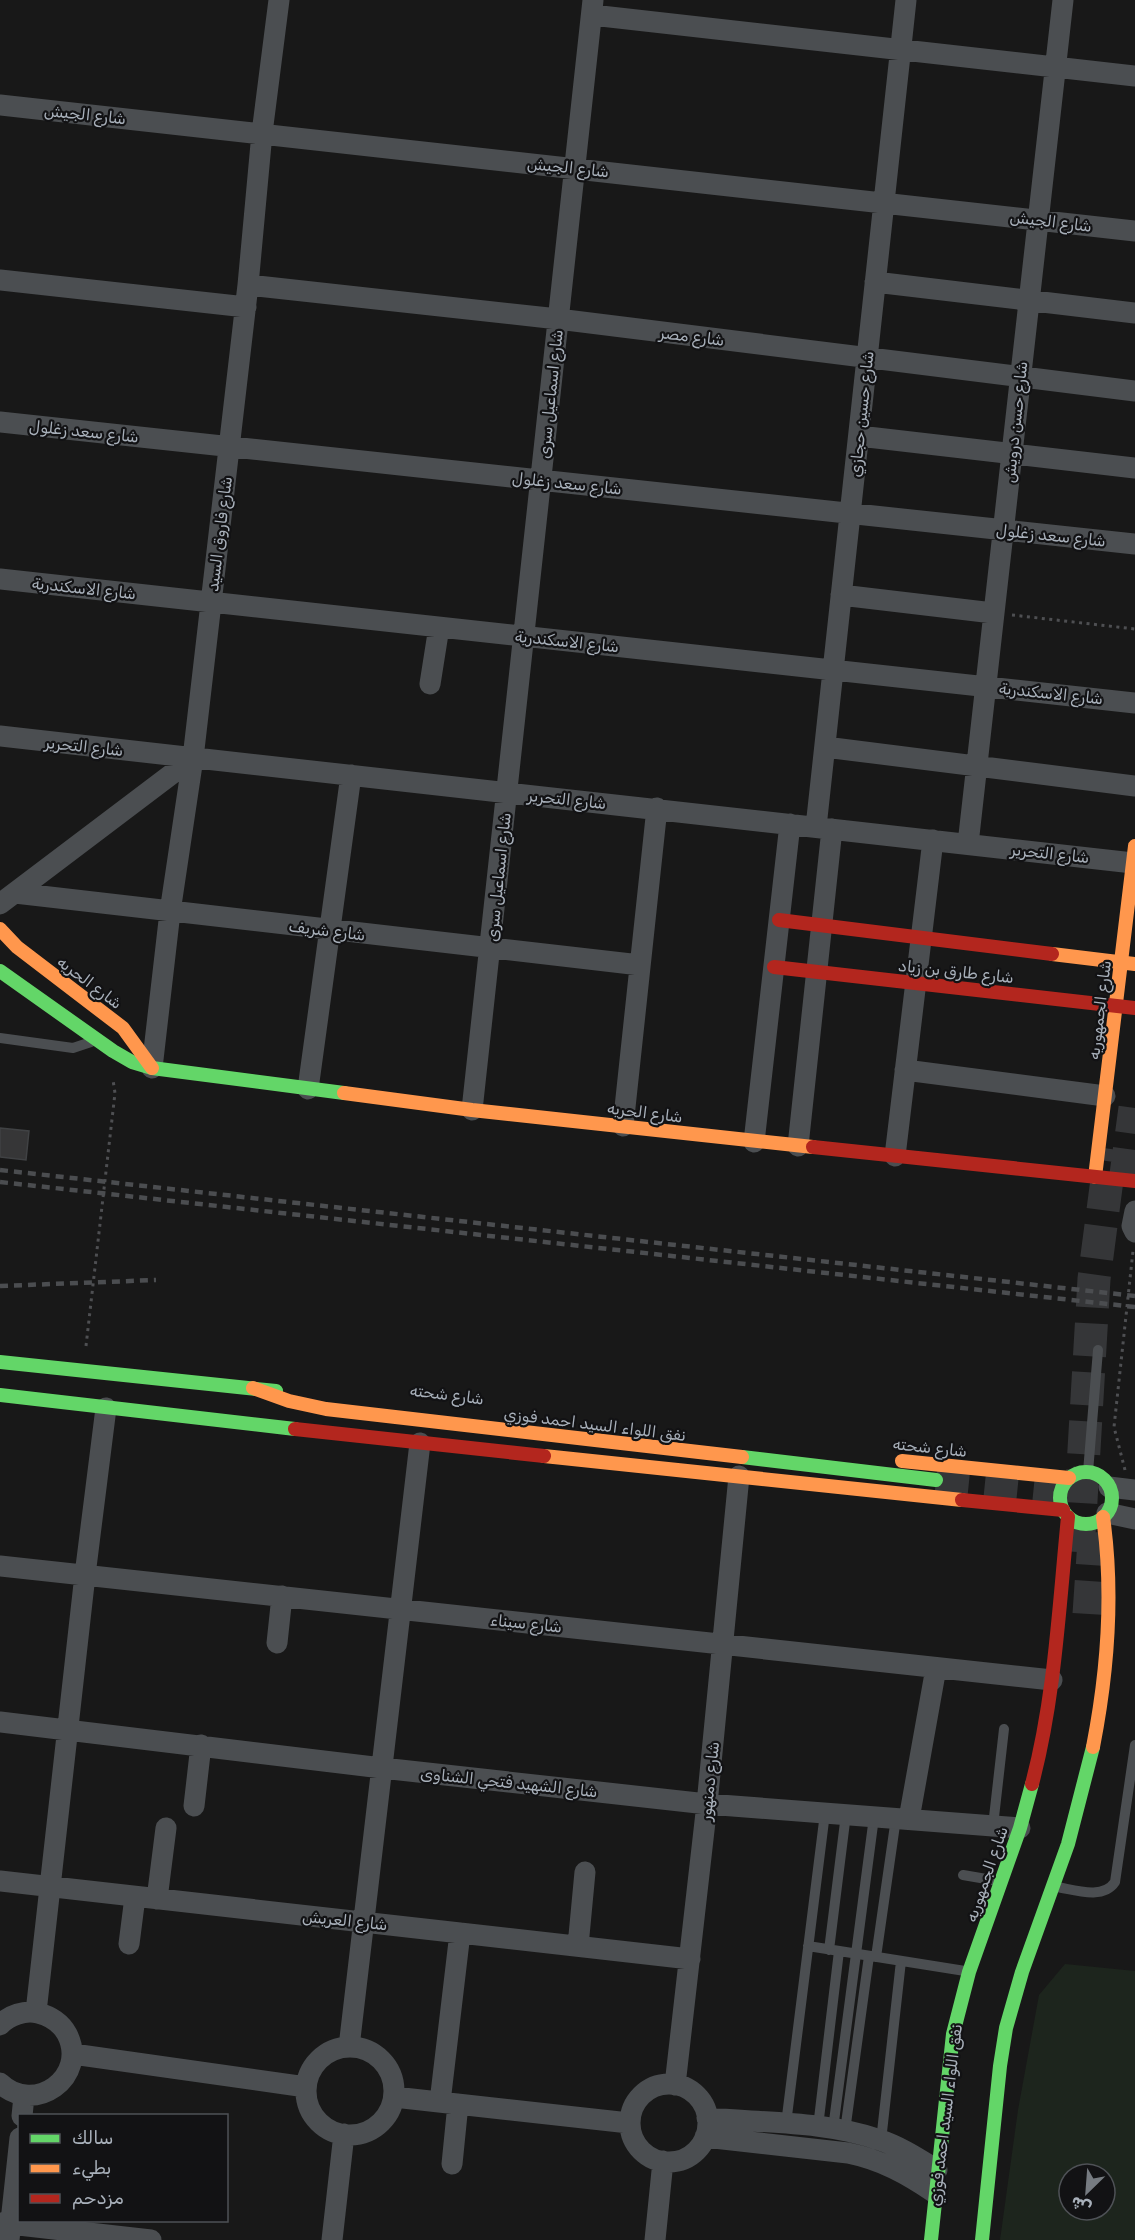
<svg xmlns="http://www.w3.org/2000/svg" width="1135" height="2240" viewBox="0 0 1135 2240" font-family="Rubik,'Noto Naskh Arabic',sans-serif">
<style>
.green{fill:#1d251d;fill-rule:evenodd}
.building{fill:#363637;stroke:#404244;stroke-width:1.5}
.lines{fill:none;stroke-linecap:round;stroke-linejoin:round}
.highway-tunnel{stroke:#353638;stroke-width:33;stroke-dasharray:33 16;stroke-linecap:butt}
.path{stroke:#4e4f52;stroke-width:3;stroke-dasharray:3 4.5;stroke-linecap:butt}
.lane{stroke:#4b4e51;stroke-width:10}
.street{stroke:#4b4e51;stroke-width:21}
.fast{stroke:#63d668;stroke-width:14}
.slow{stroke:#ff974d;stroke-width:14}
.jam{stroke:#b3261e;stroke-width:14}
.rail{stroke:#4b4d50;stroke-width:4.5;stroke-dasharray:8 6;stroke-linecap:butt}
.labels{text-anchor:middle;stroke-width:4.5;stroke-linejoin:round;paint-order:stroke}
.street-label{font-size:16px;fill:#a8b0ba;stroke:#121214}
</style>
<rect width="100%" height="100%" fill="#181818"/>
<path class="green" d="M1065 1964 1135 1971V2240H1000L1018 2110 1039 1995ZM1069 2174H1105V2210H1069Z"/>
<path class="building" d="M0 1128 29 1131 26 1160 0 1157Z"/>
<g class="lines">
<path class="highway-tunnel" d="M1125 1182 1135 1108
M936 1480 1044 1491 1068 1488 1082 1481
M1078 1552 1094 1279 1111 1149
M1089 1614 1095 1526"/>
<path class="path" d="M1012 615 1135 629
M86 1346 115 1093 113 1080
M1125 1470 1114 1427 1133 1251"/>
<path class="lane" d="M0 1038 73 1048 91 1042
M1088 1472 1098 1350
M993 1826 1004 1729
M963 1875 998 1881
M1057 1887C1075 1890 1103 1900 1115 1882L1135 1745
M808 1946 965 1971
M829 1950 846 1814
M876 1957 896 1818
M786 2124 825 1813
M818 2127 839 1951
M833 2129 874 1817
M845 2131 869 1956
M881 2141 901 1961"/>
<path class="street" d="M592 15 1135 76
M0 105 1135 231
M0 280 246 307
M875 282 1135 313
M248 285 558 319 1135 391
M0 422 1135 544
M859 436 1135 468
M0 579 1135 703
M841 595 993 613
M430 684 439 627
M0 736 1133 863
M825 747 1135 786
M816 827 906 0
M968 844 1063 0
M15 893 640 965
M0 904 193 758
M152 1068 170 912 193 758 248 285 262 133 279 0
M905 1070 1105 1096
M308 1089 351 775
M472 1110 593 0
M623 1126 657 808
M754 1142 790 824
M798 1146 832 829
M895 1156 933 840
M1135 1211 1132 1226 1135 1232
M1109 1487 1135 1490
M1107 1513 1135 1519
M0 1566 1052 1680
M277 1643 282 1596
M0 1722 382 1768 707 1804 1020 1828
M194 1806 201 1745
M909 1819 936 1668
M0 1881 690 1959
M157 1899 166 1828
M129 1944 135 1897
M578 1946 585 1872
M36 2012 85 1575 106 1408
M0 2025C9 2015 25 2010 38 2013 50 2016 61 2023 67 2034 89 2077 34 2116 0 2083
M349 2047 420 1443
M306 2091a44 44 0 1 1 88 0a44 44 0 1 1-88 0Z
M73 2054 306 2087
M630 2123a39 39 0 1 1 78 0a39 39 0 1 1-78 0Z
M675 2085 707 1804 739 1476
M394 2097 629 2123
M440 2102 460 1933
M22 2116 24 2096
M707 2118C764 2123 826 2121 880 2140 901 2147 919 2159 937 2170
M705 2137 848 2153C882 2160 907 2174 935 2193
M452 2164 458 2104
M0 2223 151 2240
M9 2240 20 2138
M332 2240 344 2134
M655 2240 663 2161"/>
<path class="fast" d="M0 971 113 1051 132 1062 152 1068 344 1093
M0 1362 276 1391
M0 1395 295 1429
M742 1457 936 1480
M1060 1498a26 26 0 1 1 52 0a26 26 0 1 1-52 0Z
M931 2240 953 2034 969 1972 1020 1828 1032 1784
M982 2240 1000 2066 1006 2028 1022 1972 1068 1844 1093 1747"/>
<path class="slow" d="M0 929 17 947 123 1028 152 1068
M1052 954 1135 964
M344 1093 472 1110 813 1147
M1095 1177 1135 846
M253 1388 289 1401 326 1409 742 1457
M544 1456 962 1500
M902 1461 1069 1478
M1093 1747C1108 1670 1114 1594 1103 1517"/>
<path class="jam" d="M779 920 1052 954
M774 967 1135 1008
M813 1147 1135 1181
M295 1429 544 1456
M962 1500 1063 1510
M1032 1784C1055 1697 1059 1606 1068 1517"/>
<path class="rail" d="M0 1170 1135 1296
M0 1182 1135 1307
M0 1286 156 1280"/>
</g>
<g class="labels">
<g class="street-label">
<text transform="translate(85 114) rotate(6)" y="6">شارع الجيش</text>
<text transform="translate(568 167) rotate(6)" y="6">شارع الجيش</text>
<text transform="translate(1051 221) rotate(7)" y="6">شارع الجيش</text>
<text transform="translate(692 336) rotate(7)" y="6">شارع مصر</text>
<text transform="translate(550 394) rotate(-84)" y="6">شارع اسماعيل سرى</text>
<text transform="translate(861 414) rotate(-84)" y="6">شارع حسين حجازي</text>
<text transform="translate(1015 422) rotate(-84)" y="6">شارع حسن درويش</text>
<text transform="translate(84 431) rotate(6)" y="6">شارع سعد زغلول</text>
<text transform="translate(567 483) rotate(6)" y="6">شارع سعد زغلول</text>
<text transform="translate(219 534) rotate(-83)" y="6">شارع فاروق السيد</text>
<text transform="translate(1051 535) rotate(6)" y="6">شارع سعد زغلول</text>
<text transform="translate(84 588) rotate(6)" y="6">شارع الاسكندرية</text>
<text transform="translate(567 641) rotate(6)" y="6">شارع الاسكندرية</text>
<text transform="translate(1051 693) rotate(6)" y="6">شارع الاسكندرية</text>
<text transform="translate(84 746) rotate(6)" y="6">شارع التحرير</text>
<text transform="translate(567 799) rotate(6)" y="6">شارع التحرير</text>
<text transform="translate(1050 853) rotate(6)" y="6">شارع التحرير</text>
<text transform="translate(498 877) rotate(-84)" y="6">شارع اسماعيل سرى</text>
<text transform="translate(327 930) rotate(7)" y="6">شارع شريف</text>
<text transform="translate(956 971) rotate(6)" y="6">شارع طارق بن زياد</text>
<text transform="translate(90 982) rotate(37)" y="6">شارع الحريه</text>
<text transform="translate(1099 1010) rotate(-83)" y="6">شارع الجمهوريه</text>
<text transform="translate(645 1112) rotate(7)" y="6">شارع الحريه</text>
<text transform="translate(447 1394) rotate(7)" y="6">شارع شحته</text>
<text transform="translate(595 1424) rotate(7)" y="6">نفق اللواء السيد احمد فوزي</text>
<text transform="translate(930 1447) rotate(6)" y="6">شارع شحته</text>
<text transform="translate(526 1623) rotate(6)" y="6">شارع سيناء</text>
<text transform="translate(709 1781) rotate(-84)" y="6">شارع دمنهور</text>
<text transform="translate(509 1782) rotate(6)" y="6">شارع الشهيد فتحي الشناوى</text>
<text transform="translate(986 1874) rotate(-71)" y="6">شارع الجمهوريه</text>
<text transform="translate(345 1920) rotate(6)" y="6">شارع العريش</text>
<text transform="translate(945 2115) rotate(-83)" y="6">نفق اللواء السيد احمد فوزي</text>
</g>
</g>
<rect x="18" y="2114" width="210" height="108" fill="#121214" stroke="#4e5156" stroke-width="1.5"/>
<rect x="30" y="2134" width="30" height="9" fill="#63d668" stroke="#4e5156" stroke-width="1.5"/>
<text x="72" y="2144" font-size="18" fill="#a8b0ba">سالك</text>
<rect x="30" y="2164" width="30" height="9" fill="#ff974d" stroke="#4e5156" stroke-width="1.5"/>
<text x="72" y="2174" font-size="18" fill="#a8b0ba">بطيء</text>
<rect x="30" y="2194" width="30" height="9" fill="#b3261e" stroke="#4e5156" stroke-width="1.5"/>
<text x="72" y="2204" font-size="18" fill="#a8b0ba">مزدحم</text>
<g transform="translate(1087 2192) rotate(205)"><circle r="28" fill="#121214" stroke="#4e5156" stroke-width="1.5"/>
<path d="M0-4.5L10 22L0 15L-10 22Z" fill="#767b81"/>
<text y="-9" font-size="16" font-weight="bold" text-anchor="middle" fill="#a8b0ba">ش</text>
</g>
</svg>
